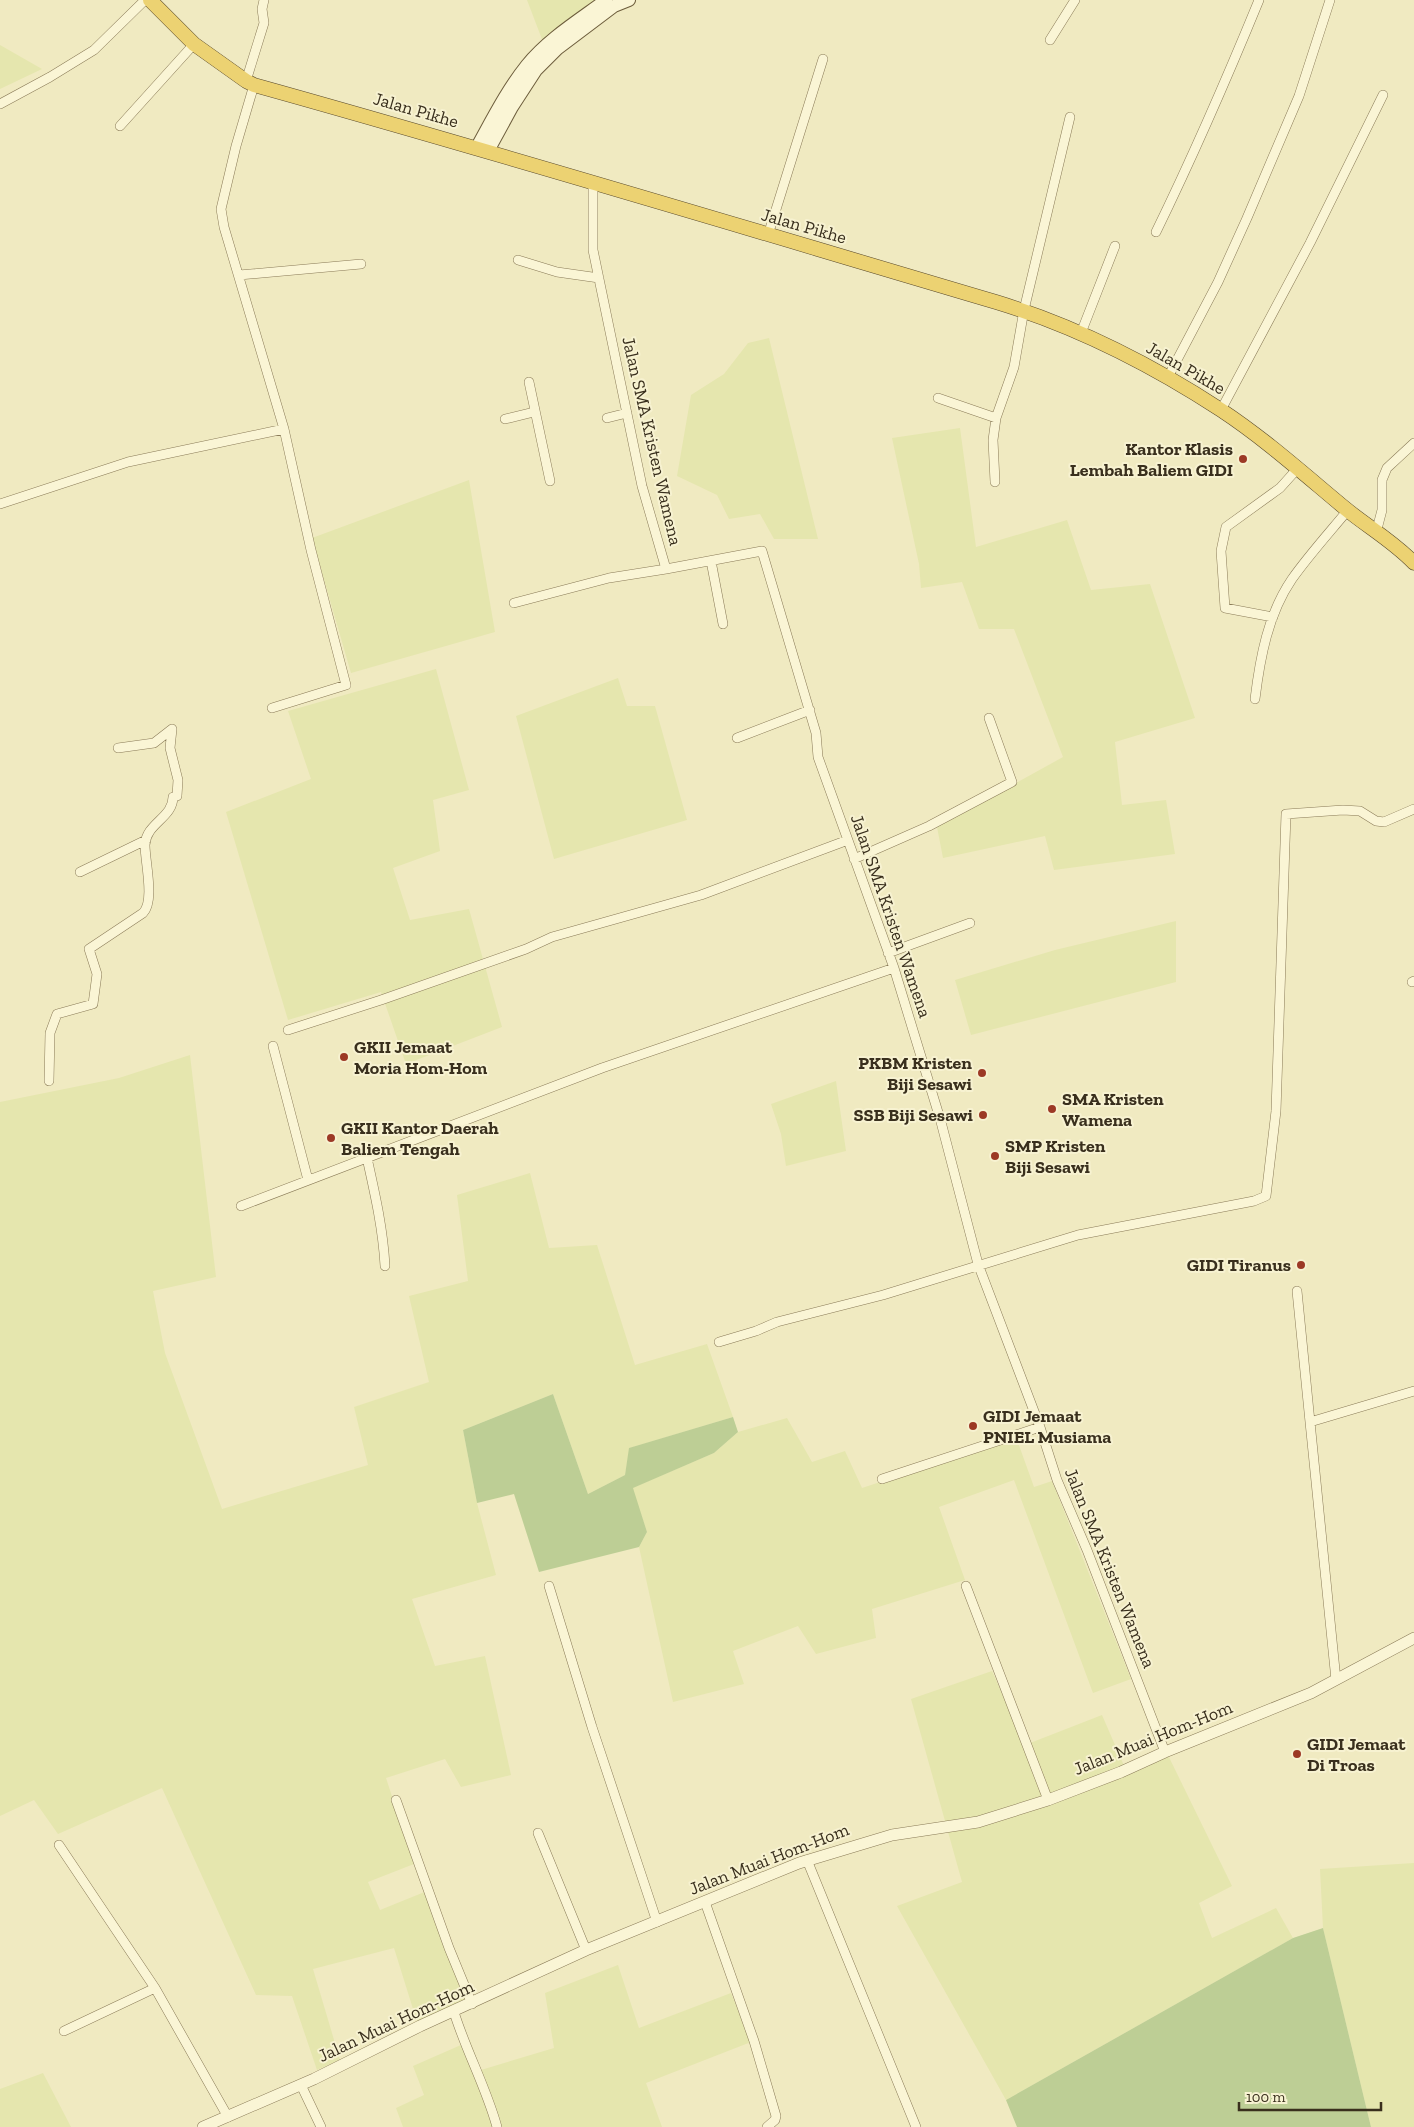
<svg xmlns="http://www.w3.org/2000/svg" width="1414" height="2127" viewBox="0 0 1414 2127" font-family="'Zilla Slab',serif">
<style>
.farmland{fill:#e5e6ae}
.green{fill:#bdce95}
.lines{fill:none;stroke-linecap:round;stroke-linejoin:round}
.minor-casing{stroke:#8a7b58;stroke-width:10}
.tertiary-casing{stroke:#8a7b58;stroke-width:12}
.secondary-casing{stroke:#6c5c3b;stroke-width:14}
.trunk-casing{stroke:#57482c;stroke-width:15}
.minor{stroke:#faf5d5;stroke-width:9}
.tertiary{stroke:#faf5d5;stroke-width:11}
.secondary{stroke:#faf5d5;stroke-width:12}
.trunk{stroke:#ecd272;stroke-width:14}
.poi-dot{fill:#9c3925;stroke:#f7f2d1;stroke-width:2}
.labels{text-anchor:middle;stroke-width:4;stroke-linejoin:round;paint-order:stroke}
.street-label{font-size:18px;fill:#392f1d;stroke:#f7f2d1}
.poi-label{font-size:18px;font-weight:bold;fill:#392f1d;stroke:#f7f2d1;text-anchor:start}
</style>
<rect width="100%" height="100%" fill="#f0eac1"/>
<path class="farmland" d="M527 0H613L548 55Z
M0 45 42 69 0 89Z
M769 338 818 539H774L760 514 729 519 717 495 677 476 691 395 724 374 748 343Z
M960 428 976 547 1067 520 1091 590 1150 584 1195 718 1115 742 1122 805 1166 800 1175 854 1054 870 1045 836 943 858 937 827 1063 757 1014 629H979L962 582 921 588 919 564 892 438Z
M469 480 495 632 351 673 312 538Z
M436 669 469 790 433 800 440 851 393 868 410 920 469 909 502 1027 406 1064 381 992 288 1020 226 812 311 779 288 711Z
M618 678 627 706H655L687 820 554 859 516 716Z
M1176 921V982L971 1035 955 980 1055 950Z
M190 1055 216 1277 153 1291 165 1353 222 1509 368 1465 354 1407 429 1382 409 1296 468 1281 457 1195 530 1173 549 1248 597 1245 635 1365 707 1344 733 1417 630 1448 625 1475 588 1494 553 1394 463 1430 477 1503 496 1575 412 1599 435 1666 485 1656 511 1775 461 1787 445 1759 386 1778 414 1864 368 1882 380 1910 427 1891 470 2004 418 2025 394 1948 313 1969 340 2060 317 2070 292 1996 256 1995 162 1788 58 1834 34 1800 0 1816V1102L119 1078Z
M836 1081 846 1151 786 1166 781 1134 771 1104Z
M787 1418 812 1462 845 1451 862 1488 1016 1437 1034 1487 1052 1481 1131 1679 1093 1693 1014 1480 939 1507 965 1580 872 1609 876 1638 816 1654 798 1626 733 1651 744 1684 673 1702 639 1547 647 1532 632 1488 714 1453 738 1432Z
M992 1671 1025 1745 1102 1715 1125 1768 1164 1747 1232 1886 1199 1903 1212 1938 1276 1908 1293 1938 1006 2100 897 1906 962 1882 911 1699Z
M1414 1863V2127H1371L1323 1928 1320 1869Z
M618 1965 639 2028 731 1993 751 2042 646 2083 662 2127H403L396 2108 424 2095 413 2066 470 2041 481 2070 554 2048 545 1993Z
M43 2073 71 2127H0V2089Z"/>
<path class="green" d="M553 1394 588 1494 625 1475 629 1448 733 1417 738 1432 714 1453 633 1488 647 1532 639 1547 539 1572 514 1494 477 1503 463 1430Z
M1323 1928 1371 2127H1017L1006 2100 1293 1938Z"/>
<g class="lines">
<defs>
<path id="minor" d="M1050 40 1075 0
M246 81 264 23 262 9 264 0
M254 85 236 146 221 209 224 227 284 429 311 550 346 685 272 708
M0 104 50 77 94 50 145 0
M120 126 194 44
M593 183V250L642 486 666 569 762 551 816 733 818 757 894 968 941 1122 978 1264 1040 1427 1057 1480 1087 1550 1165 1752
M1156 232C1193 156 1227 78 1259 0
M768 235 823 59
M518 260 557 272 599 278
M239 275 361 264
M1081 333 1115 246
M1167 379 1218 282 1247 218 1299 96 1330 0
M529 382 550 481
M938 398 996 418
M1221 410 1310 243 1383 95
M607 418 627 413
M505 419 534 412
M995 482 993 440 996 418 1014 367 1024 310 1070 117
M0 504 128 462 284 429
M1376 533 1382 510V480L1387 468 1414 443
M711 561 723 624
M514 603 609 578 666 569
M1273 617 1225 608 1221 551 1226 527 1280 488 1298 468
M1255 699C1260 658 1268 614 1292 579 1309 555 1329 533 1348 510
M737 738 810 710
M118 748 154 743 172 729
M854 859 929 826 1012 782 989 718
M80 872 146 840
M888 953 970 923
M1412 982 1414 981
M288 1030 381 1000 526 949 552 937 701 895 848 840
M273 1046 308 1180
M49 1081 50 1033 57 1014 93 1004 97 974 89 949 143 913C155 901 145 862 145 845 146 823 173 818 173 797L177 796 178 780 170 748 172 729
M367 1158C375 1194 383 1229 385 1266
M241 1206 602 1068 894 968
M1297 1291 1310 1422
M719 1342 756 1331 777 1322 883 1295 1078 1235 1254 1201 1266 1196 1276 1111 1286 814 1343 810 1360 811 1376 821 1384 822 1414 809
M882 1479 1040 1427
M549 1586 592 1727 657 1922
M966 1586 1048 1800
M1336 1680 1310 1422 1414 1391
M396 1800 449 1948 472 2004
M538 1833 586 1950
M59 1845 155 1988 228 2117
M807 1860 916 2127
M705 1902 754 2041 776 2116 775 2120 767 2127
M454 2012C466 2051 486 2087 497 2127
M64 2031 155 1988
M301 2085 321 2127"/>
<path id="tertiary" d="M203 2127 314 2079 420 2026 586 1950 799 1863 892 1835 978 1822 1048 1800 1121 1772 1165 1752 1311 1693 1414 1638"/>
<path id="secondary" d="M477 147C492 120 507 90 527 65 548 39 579 20 606 0
M488 151 512 107 536 70 557 49 614 6 629 0"/>
<path id="trunk" d="M150 0 194 44 246 81 254 85C502 154 749 229 996 302 1075 326 1152 365 1221 410 1265 439 1305 475 1346 509 1368 527 1394 542 1414 563"/>
</defs>
<use href="#minor" class="minor-casing"/>
<use href="#tertiary" class="tertiary-casing"/>
<use href="#secondary" class="secondary-casing"/>
<use href="#trunk" class="trunk-casing"/>
<use href="#minor" class="minor"/>
<use href="#tertiary" class="tertiary"/>
<use href="#secondary" class="secondary"/>
<use href="#trunk" class="trunk"/>
</g>
<g class="poi-dot">
<circle cx="1243" cy="459" r="5"/>
<circle cx="344" cy="1057" r="5"/>
<circle cx="982" cy="1073" r="5"/>
<circle cx="1052" cy="1109" r="5"/>
<circle cx="983" cy="1115" r="5"/>
<circle cx="331" cy="1138" r="5"/>
<circle cx="995" cy="1156" r="5"/>
<circle cx="1301" cy="1265" r="5"/>
<circle cx="973" cy="1426" r="5"/>
<circle cx="1297" cy="1754" r="5"/>
</g>
<g class="labels">
<g class="street-label">
<text transform="translate(416 110) rotate(16)" y="6">Jalan Pikhe</text>
<text transform="translate(804 226) rotate(16)" y="6">Jalan Pikhe</text>
<text transform="translate(1186 368) rotate(30)" y="6">Jalan Pikhe</text>
<text transform="translate(652 441) rotate(77)" y="6">Jalan SMA Kristen Wamena</text>
<text transform="translate(891 916) rotate(71)" y="6">Jalan SMA Kristen Wamena</text>
<text transform="translate(1110 1568) rotate(68)" y="6">Jalan SMA Kristen Wamena</text>
<text transform="translate(1153 1738) rotate(-22)" y="6">Jalan Muai Hom-Hom</text>
<text transform="translate(769 1859) rotate(-21)" y="6">Jalan Muai Hom-Hom</text>
<text transform="translate(396 2021) rotate(-25)" y="6">Jalan Muai Hom-Hom</text>
</g>
<g class="poi-label">
<text x="1233" y="455" text-anchor="end">Kantor Klasis<tspan x="1233" dy="21">Lembah Baliem GIDI</tspan></text>
<text x="354" y="1053">GKII Jemaat<tspan x="354" dy="21">Moria Hom-Hom</tspan></text>
<text x="972" y="1069" text-anchor="end">PKBM Kristen<tspan x="972" dy="21">Biji Sesawi</tspan></text>
<text x="1062" y="1105">SMA Kristen<tspan x="1062" dy="21">Wamena</tspan></text>
<text x="973" y="1121" text-anchor="end">SSB Biji Sesawi</text>
<text x="341" y="1134">GKII Kantor Daerah<tspan x="341" dy="21">Baliem Tengah</tspan></text>
<text x="1005" y="1152">SMP Kristen<tspan x="1005" dy="21">Biji Sesawi</tspan></text>
<text x="1291" y="1271" text-anchor="end">GIDI Tiranus</text>
<text x="983" y="1422">GIDI Jemaat<tspan x="983" dy="21">PNIEL Musiama</tspan></text>
<text x="1307" y="1750">GIDI Jemaat<tspan x="1307" dy="21">Di Troas</tspan></text>
</g>
</g>
<path d="M1239 2102v8h142v-8" fill="none" stroke="#392f1d" stroke-width="2.5"/>
<text x="1246" y="2102" font-size="15" fill="#392f1d" stroke="#f7f2d1" stroke-width="4" paint-order="stroke">100 m</text>
</svg>
